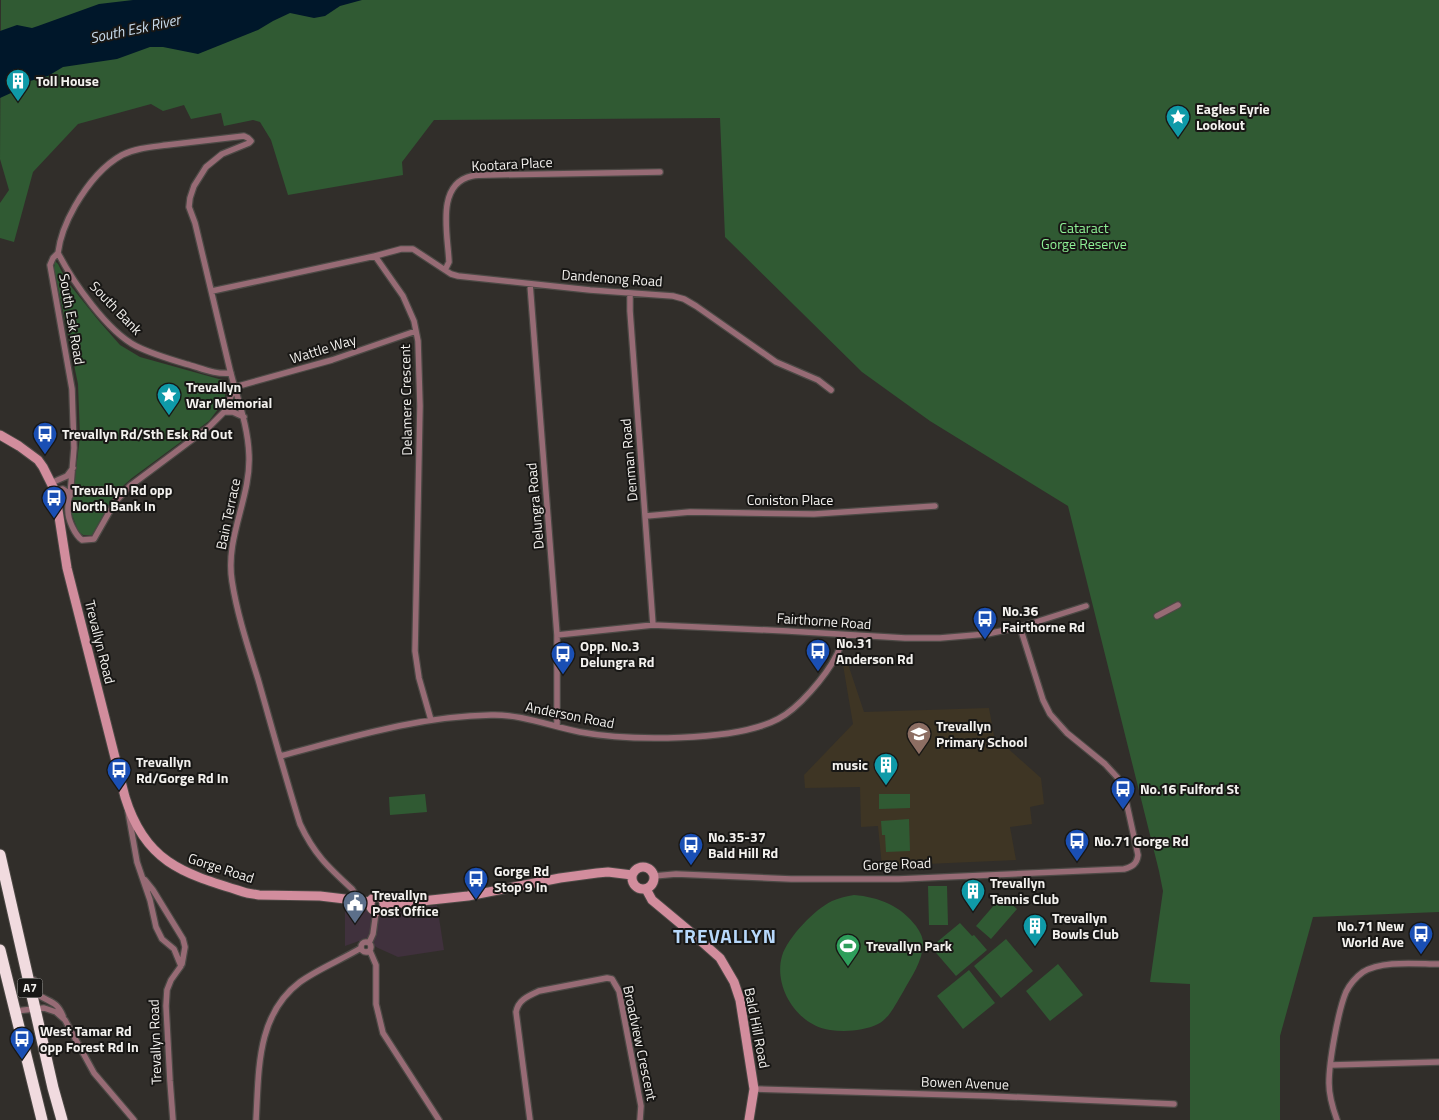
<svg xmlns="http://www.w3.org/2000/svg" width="1439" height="1120" viewBox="0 0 1439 1120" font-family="'Titillium Web',sans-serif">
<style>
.commercial{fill:#40313d}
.education{fill:#3e3524}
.green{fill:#305a33}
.water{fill:#00172a}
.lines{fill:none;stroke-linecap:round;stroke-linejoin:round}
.street-casing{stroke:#4c4945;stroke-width:8}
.secondary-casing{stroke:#4c4945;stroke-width:11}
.highway-casing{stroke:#4c4945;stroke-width:13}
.street{stroke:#976b75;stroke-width:5.5}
.secondary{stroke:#d28d9d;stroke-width:9}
.highway{stroke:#f1dbdf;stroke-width:11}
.labels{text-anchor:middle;stroke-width:4;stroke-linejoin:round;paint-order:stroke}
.shield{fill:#181715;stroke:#b1b0ad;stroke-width:1}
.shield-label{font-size:12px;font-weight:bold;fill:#f3f1ee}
.poi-label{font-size:14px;font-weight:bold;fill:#f3f1ee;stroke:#181715;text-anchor:start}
.street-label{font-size:14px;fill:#f3f1ee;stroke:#181715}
.park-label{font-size:14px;fill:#8ff296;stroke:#181715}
.water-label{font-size:15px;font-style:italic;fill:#c8dbec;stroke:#181715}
.district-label{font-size:19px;font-weight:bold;letter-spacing:1px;fill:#b7d8fb;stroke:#181715}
</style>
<rect width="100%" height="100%" fill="#312e2a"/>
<path class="commercial" d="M437 905 444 950 398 957 378 948 368 942 359 941 345 946V906L366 908 371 915Z"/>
<path class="education" d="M848 664 864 712 989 708 994 736 1041 778 1044 804 1030 807 1032 824 1010 827 1016 860 882 866 878 826 861 827 860 787 805 788 804 775 853 724 843 665Z"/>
<path class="green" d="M1 0H1439V912L1313 917 1280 1036V1120H1190V984L1150 982 1163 891 1159 871 1068 506 930 421 862 372 725 237 720 118 434 120 402 162 403 175 288 195 271 140 260 122 253 120 224 126 221 113 191 119 184 105 163 111 151 104 78 124 33 172 14 242 0 238V203L9 190 0 159Z
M55 261 58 264 66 280 99 321 120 345 140 357 226 381 225 400 209 421 132 478 116 492 92 535H83L78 531 71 512 80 436 78 384 54 268Z
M425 794 427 812 390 815 389 797Z
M879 794H910V808L879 809Z
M909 819 910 851 886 852 885 835H882L881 821Z
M928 886H947L948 925H929Z
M854 895C879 897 901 906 916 926 920 932 923 937 923 943 923 961 911 977 903 992 896 1003 890 1018 878 1024 864 1031 845 1032 830 1030 798 1026 773 987 782 956 788 937 815 909 832 901 839 898 847 896 854 895Z
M1002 896 1017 909 991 939 976 926Z
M960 923 972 936 974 935 987 950 956 976 931 947Z
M1006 939 1033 971 1001 998 974 966Z
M1058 964 1083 995 1050 1021 1026 991Z
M969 970 995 1003 963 1029 937 996Z"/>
<path class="water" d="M133 0H362L340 6 325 16 314 18 290 13 273 21 258 30 198 54 163 47H150L117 59 63 67 48 76 30 81 22 88 0 98V31L17 25 32 28 38 26 99 4Z"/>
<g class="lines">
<defs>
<path id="street" d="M58 253C73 282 107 331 136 346 152 354 169 359 186 364 201 368 215 375 231 373
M375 256 401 249H413L451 274 458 276 590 290 673 296 684 299 696 306 776 362 818 380 831 390
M445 270 449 262C448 235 435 184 472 176 477 175 483 175 488 175L660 172
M530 284 557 635V726
M212 291 375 256 403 296 414 321 418 341 420 406 415 651 419 678 431 720
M630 293V311L653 625
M224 412H233L244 417
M51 483 67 476 73 468
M55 491 63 489C73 495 67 502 68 511 68 520 75 535 82 540L94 539 115 502 130 486 209 427 224 412 235 387 332 360 416 331
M70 496 74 448 72 389 50 265 53 258 58 253C60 236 67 220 75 206 86 187 102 166 122 155 136 148 152 147 167 145 192 142 218 139 244 136L248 138 251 141 249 143 222 154 206 167 194 186 190 198 189 207 195 223C207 272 218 321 230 370 237 398 248 425 249 455 251 498 225 537 232 581 237 614 248 647 258 679 272 728 285 776 300 824 314 854 328 867 352 889L356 895 358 901
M646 516 690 512 814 514 935 506
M1157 616 1178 605
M557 635 653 625 788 631 905 638H940L987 634 1020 627 1086 606
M280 756C349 738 419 716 491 715 521 714 550 726 580 732 628 741 735 742 778 719 798 709 826 676 836 656 840 650 841 642 843 635
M128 811 137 862 150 900 156 927 162 939 174 949 181 966 171 980 167 990 166 1006 170 1081 173 1120
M654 876 676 874 791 879H899L1124 869C1132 867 1137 864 1138 855L1123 787 1117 777 1105 764 1067 733 1050 714 1043 700 1020 627
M145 880 153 890 183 939 185 947 182 964
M361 947a5 5 0 1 1 10 0a5 5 0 1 1-10 0Z
M369 943 373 934 376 912
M370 951 376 965V1004L383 1033 439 1120
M34 980 40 996C52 1003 57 1002 63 1016
M15 1011 44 1008 56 1012 65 1020 94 1073 134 1120
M1331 1065 1439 1062
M754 1089 991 1096 1174 1104
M256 1120C259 1071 256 1015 300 982 318 969 341 960 361 948
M530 1120 516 1012C518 1000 528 996 539 991L607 978 612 979 619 991 641 1106 640 1120
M1337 1120C1333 1109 1329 1095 1329 1083 1329 1062 1338 1011 1346 992 1350 984 1356 977 1363 972 1382 960 1417 964 1439 964"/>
<path id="secondary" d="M0 435 19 446 38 460 43 467 55 491 67 568 125 797C146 865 186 874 247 893L259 895 320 896 370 902
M632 878a11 11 0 1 1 22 0a11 11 0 1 1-22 0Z
M646 889 652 900 694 935 720 958 734 982 740 1000 754 1089 749 1120
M370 904a7 7 0 1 1 14 0a7 7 0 1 1-14 0Z
M385 905 468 896 560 878 597 873 608 872 632 875"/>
<path id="highway" d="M0 855 53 1088 62 1120
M0 950 42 1120"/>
</defs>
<use href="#street" class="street-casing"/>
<use href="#secondary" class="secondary-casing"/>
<use href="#highway" class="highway-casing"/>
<use href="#street" class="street"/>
<use href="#secondary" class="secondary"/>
<use href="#highway" class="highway"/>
</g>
<defs>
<symbol id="building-pin" viewBox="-11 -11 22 30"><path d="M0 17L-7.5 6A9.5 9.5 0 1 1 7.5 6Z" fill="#0f9aa8" stroke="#181715"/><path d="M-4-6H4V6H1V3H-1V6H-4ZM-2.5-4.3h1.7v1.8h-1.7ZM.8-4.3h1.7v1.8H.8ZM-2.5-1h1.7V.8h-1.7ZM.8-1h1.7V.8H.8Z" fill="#fff"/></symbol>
<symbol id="sight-pin" viewBox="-11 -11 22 30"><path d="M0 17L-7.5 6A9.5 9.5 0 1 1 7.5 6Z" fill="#0f9aa8" stroke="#181715"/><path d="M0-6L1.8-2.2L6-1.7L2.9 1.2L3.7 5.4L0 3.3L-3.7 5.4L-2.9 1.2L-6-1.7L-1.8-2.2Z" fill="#fff"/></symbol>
<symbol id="bus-pin" viewBox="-11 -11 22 30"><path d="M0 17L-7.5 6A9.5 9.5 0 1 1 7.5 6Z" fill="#1a4fb4" stroke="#181715"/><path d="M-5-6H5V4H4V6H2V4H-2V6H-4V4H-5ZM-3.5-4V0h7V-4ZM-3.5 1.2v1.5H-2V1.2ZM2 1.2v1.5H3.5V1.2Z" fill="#fff"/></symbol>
<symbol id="school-pin" viewBox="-11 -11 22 30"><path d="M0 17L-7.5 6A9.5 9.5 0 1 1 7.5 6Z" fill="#8d6e63" stroke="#181715"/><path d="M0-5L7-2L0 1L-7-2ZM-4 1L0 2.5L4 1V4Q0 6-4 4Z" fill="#fff"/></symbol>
<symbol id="civic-pin" viewBox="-11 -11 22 30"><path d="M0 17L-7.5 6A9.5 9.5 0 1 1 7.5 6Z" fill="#5c6f8a" stroke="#181715"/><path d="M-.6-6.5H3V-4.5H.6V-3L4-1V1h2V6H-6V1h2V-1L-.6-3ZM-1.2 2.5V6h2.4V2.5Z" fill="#fff"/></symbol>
<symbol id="stadium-pin" viewBox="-11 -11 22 30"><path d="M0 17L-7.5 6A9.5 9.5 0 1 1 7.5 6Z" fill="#2e9e5b" stroke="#181715"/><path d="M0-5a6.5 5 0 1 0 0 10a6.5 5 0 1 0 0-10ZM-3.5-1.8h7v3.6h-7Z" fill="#fff"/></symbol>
</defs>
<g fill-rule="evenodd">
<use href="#building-pin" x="4" y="67" width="28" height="38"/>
<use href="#sight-pin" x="1164" y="103" width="28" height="38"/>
<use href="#sight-pin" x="155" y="381" width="28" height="38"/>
<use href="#bus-pin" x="31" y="420" width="28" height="38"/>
<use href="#bus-pin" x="40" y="484" width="28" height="38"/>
<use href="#bus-pin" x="971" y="605" width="28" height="38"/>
<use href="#bus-pin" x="804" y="637" width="28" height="38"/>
<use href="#bus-pin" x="549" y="640" width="28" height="38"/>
<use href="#school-pin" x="905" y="720" width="28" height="38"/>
<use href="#building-pin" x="872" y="751" width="28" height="38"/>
<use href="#bus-pin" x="105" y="756" width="28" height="38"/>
<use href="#bus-pin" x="1109" y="775" width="28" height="38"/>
<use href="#bus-pin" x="1063" y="827" width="28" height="38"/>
<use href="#bus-pin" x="677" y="831" width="28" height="38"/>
<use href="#bus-pin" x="462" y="865" width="28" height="38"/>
<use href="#building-pin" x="959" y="877" width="28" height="38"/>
<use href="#civic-pin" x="341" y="889" width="28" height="38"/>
<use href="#building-pin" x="1021" y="912" width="28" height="38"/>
<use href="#bus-pin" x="1407" y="920" width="28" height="38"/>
<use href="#stadium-pin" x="834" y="932" width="28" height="38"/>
<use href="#bus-pin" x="8" y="1025" width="28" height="38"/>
</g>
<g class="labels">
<rect class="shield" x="17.5" y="978.5" width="25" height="19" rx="4"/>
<g class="shield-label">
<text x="30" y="992">A7</text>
</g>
<g class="poi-label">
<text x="36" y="86">Toll House</text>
<text x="1196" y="114">Eagles Eyrie<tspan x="1196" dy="16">Lookout</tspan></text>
<text x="186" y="392">Trevallyn<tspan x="186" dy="16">War Memorial</tspan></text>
<text x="62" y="439">Trevallyn Rd/Sth Esk Rd Out</text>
<text x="72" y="495">Trevallyn Rd opp<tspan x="72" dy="16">North Bank In</tspan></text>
<text x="1002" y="616">No.36<tspan x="1002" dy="16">Fairthorne Rd</tspan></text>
<text x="836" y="648">No.31<tspan x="836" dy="16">Anderson Rd</tspan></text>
<text x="580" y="651">Opp. No.3<tspan x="580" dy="16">Delungra Rd</tspan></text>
<text x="936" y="731">Trevallyn<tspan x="936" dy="16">Primary School</tspan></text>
<text x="136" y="767">Trevallyn<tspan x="136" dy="16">Rd/Gorge Rd In</tspan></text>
<text x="868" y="770" text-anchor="end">music</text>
<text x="1140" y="794">No.16 Fulford St</text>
<text x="708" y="842">No.35-37<tspan x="708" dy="16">Bald Hill Rd</tspan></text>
<text x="1094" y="846">No.71 Gorge Rd</text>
<text x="494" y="876">Gorge Rd<tspan x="494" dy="16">Stop 9 In</tspan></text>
<text x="990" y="888">Trevallyn<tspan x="990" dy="16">Tennis Club</tspan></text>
<text x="372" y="900">Trevallyn<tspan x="372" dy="16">Post Office</tspan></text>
<text x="1052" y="923">Trevallyn<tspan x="1052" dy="16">Bowls Club</tspan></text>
<text x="1404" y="931" text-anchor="end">No.71 New<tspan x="1404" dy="16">World Ave</tspan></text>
<text x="866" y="951">Trevallyn Park</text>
<text x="40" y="1036">West Tamar Rd<tspan x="40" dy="16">opp Forest Rd In</tspan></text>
</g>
<g class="street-label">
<text transform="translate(512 164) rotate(-3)" y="5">Kootara Place</text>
<text transform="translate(612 278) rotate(4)" y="5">Dandenong Road</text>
<text transform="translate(116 308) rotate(46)" y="5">South Bank</text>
<text transform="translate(72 319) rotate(80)" y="5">South Esk Road</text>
<text transform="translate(323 349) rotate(-17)" y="5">Wattle Way</text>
<text transform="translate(406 400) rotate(-91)" y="5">Delamere Crescent</text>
<text transform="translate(629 460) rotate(-95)" y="5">Denman Road</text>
<text x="790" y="505">Coniston Place</text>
<text transform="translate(535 506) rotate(-95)" y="5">Delungra Road</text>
<text transform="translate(228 514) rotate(-78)" y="5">Bain Terrace</text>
<text transform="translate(824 621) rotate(4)" y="5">Fairthorne Road</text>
<text transform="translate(100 642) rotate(76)" y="5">Trevallyn Road</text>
<text transform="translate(570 715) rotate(11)" y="5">Anderson Road</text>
<text transform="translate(897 864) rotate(-2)" y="5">Gorge Road</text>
<text transform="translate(221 868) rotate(18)" y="5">Gorge Road</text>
<text transform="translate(757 1028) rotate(79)" y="5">Bald Hill Road</text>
<text transform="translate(155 1042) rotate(-92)" y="5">Trevallyn Road</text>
<text transform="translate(640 1043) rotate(78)" y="5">Broadview Crescent</text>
<text transform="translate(965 1083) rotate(2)" y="5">Bowen Avenue</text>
</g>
<g class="park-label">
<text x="1084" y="233">Cataract<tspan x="1084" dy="16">Gorge Reserve</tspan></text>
</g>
<g class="water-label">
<text transform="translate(135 29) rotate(-12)" y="5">South Esk River</text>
</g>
<g class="district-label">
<text x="725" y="943">TREVALLYN</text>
</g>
</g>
</svg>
